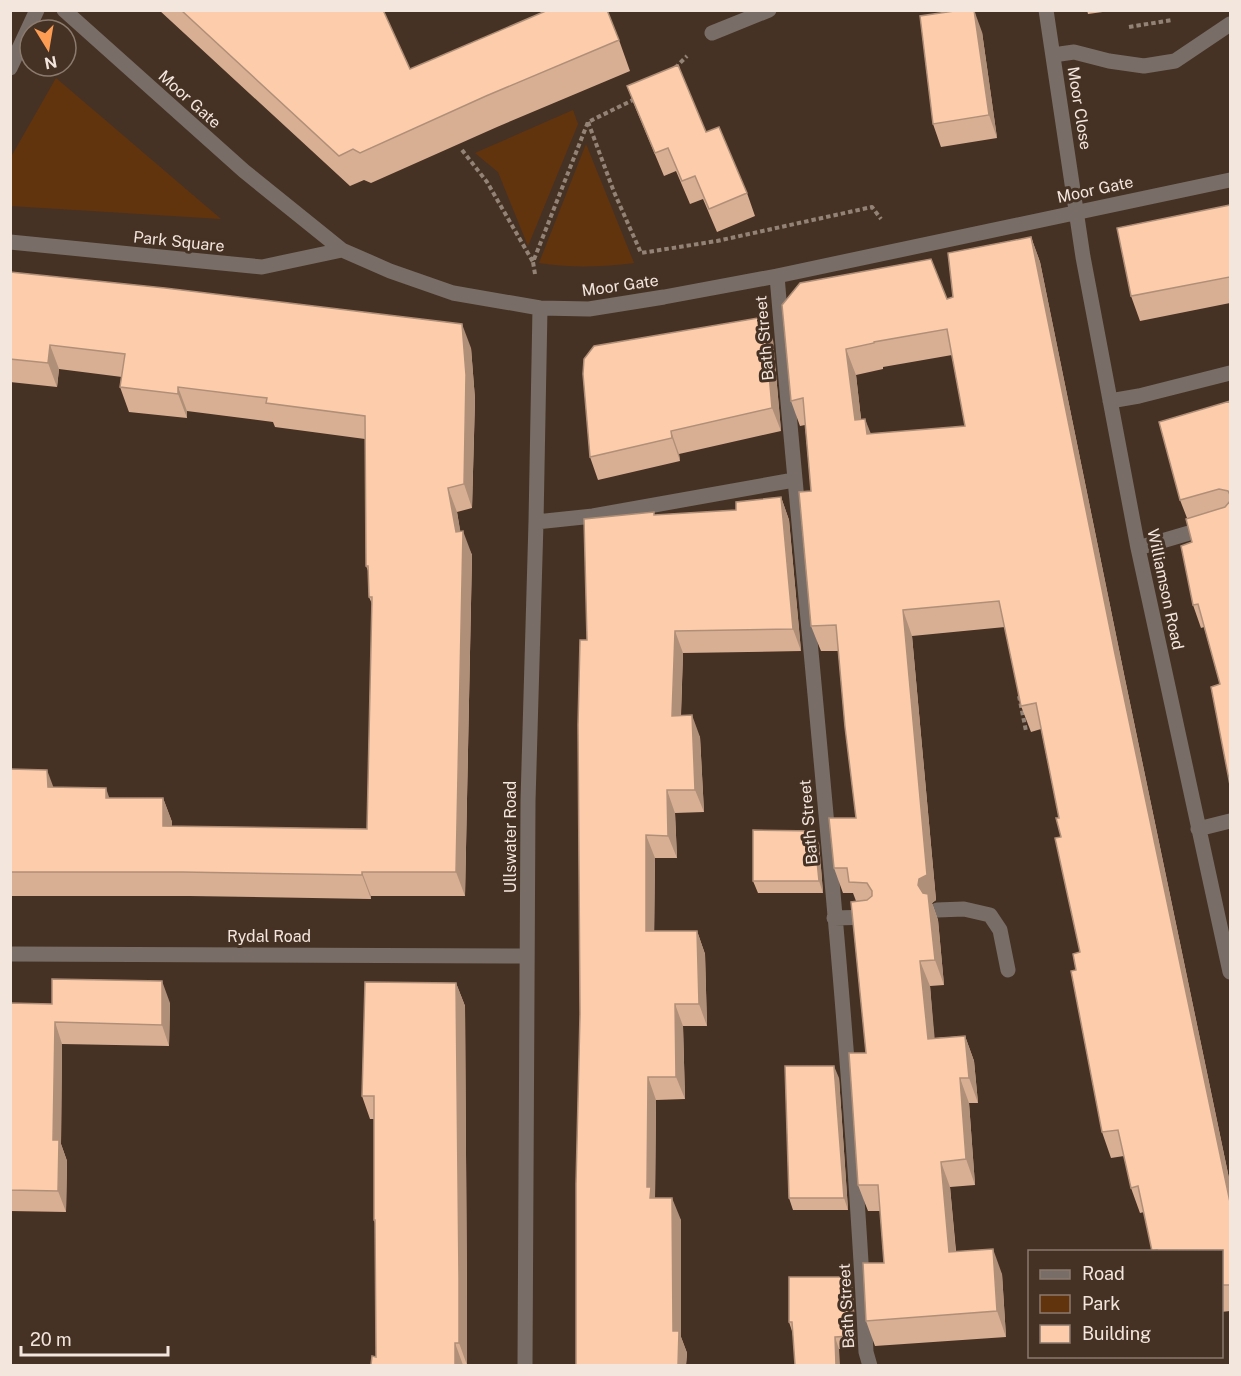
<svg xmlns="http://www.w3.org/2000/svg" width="1241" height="1376" viewBox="0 0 1241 1376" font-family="'Public Sans',sans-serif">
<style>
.green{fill:#62340d}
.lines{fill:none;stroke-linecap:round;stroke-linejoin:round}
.path{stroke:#938276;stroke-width:4;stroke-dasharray:4.5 3;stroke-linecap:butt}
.minor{stroke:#786e67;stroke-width:15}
.wall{fill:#d9af93;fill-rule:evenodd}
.shaded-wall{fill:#b08f78}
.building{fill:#fcccab;stroke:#b08f78;stroke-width:1.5;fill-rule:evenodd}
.labels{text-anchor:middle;stroke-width:6;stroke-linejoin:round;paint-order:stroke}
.street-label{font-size:16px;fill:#f3e6dd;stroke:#463224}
</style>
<rect width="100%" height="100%" fill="#463224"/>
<path class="green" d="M56 78 221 219 11 206V157Z
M573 110 578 124 528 246 498 172 475 153Z
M586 144 634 263C602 267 570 268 539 263Z"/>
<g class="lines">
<path class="path" d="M1129 27 1172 20
M675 68 687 56
M588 122 614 192 641 253 717 241 872 207 881 219
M462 150 487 182 533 262
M535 274 533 262 588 122 637 98
M1019 696 1026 731"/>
<path class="minor" d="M64 10 244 171 342 250 390 271 453 293 540 308 589 309 664 297 777 276 1230 180
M1046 10 1083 257 1138 548 1230 972
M712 33 769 10
M1053 55 1074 52 1109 61 1144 66 1175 61 1230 24
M10 68 37 10
M10 242 262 267 342 250
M777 276C807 634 848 993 866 1352L870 1366
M1110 401 1139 396 1230 373
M536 522 593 516 794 480
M1138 548 1230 521
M1198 829 1230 821
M937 910 964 909 990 915 1000 930 1008 970
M834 918 872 917
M10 954 527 956
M525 1366 528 801 536 522 540 308"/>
</g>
<path class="wall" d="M159 10H383L410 69 619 40 630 71 497 127 371 183 364 180 350 186Z
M1087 10H1117L1088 14Z
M982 32 997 138 941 147 933 124Z
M627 86 706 132 747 193 755 216 717 232 703 199 690 204 676 171 664 176 636 109Z
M1230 205V303L1140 321 1131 296Z
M1031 237 1040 262 1125 679 1230 1183V1311L1221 1312V1251H1152L1144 1212 1140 1213 1131 1188 1124 1156 1111 1158 1102 1132 1076 970 1080 952 1061 837 1059 818 1041 729 1031 732 1021 706 1005 627 912 636 936 900 932 903 938 920 944 985 930 986 934 1038 965 1036 974 1061 978 1103H969L975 1185 950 1187 956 1251 1002 1274 1006 1337 875 1346 866 1321 884 1263 880 1211H868L858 1185 866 1053 856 901 853 893H843L834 868 856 818 838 651H821L811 626V491L805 425 800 426 791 401 782 305 947 299 953 297ZM952 355 965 426 871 434 861 419 856 375 883 369V367Z
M10 272 471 348 475 399 472 508 457 512 460 531 472 555 465 896H371V899L190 896H10V769L53 787 109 798H163L172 822V826L367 829 372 604 369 597V573L366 566 365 439 275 427 273 422 187 411V418L129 412 120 387 122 377 59 369 57 387 10 382Z
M764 317 773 340 781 431 679 454 680 461 598 480 590 457Z
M1230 401V785L1220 684 1204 627 1201 628 1193 605 1192 542 1187 518 1180 500Z
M781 497 789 520 801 651 683 653 681 716 700 737 704 812 675 813 677 858H655L654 931H697L705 954 707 1026H683L685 1099 656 1100 655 1198 681 1220V1337L687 1353 686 1365H576L587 640 655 515 736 510Z
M819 843 823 893H758L753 881Z
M456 983 465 1006 467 1301V1365H371L376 1357V1226L374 1220V1119H370L362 1096Z
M10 1003 52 1004 170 1003 169 1046 62 1044 61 1144 67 1161 66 1212 10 1211Z
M839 1078 848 1210H793L789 1198Z
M853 1289 856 1347 839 1349 792 1331 789 1322Z"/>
<path class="shaded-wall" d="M974 10 982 32 997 138 989 115Z
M1031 237 1040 262 1125 679 1230 1183V1202L1115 654Z
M764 317 773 340 781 431 772 408Z
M462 324 471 348 475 399 472 508 464 484Z
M50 345 59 369 57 387 48 363Z
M846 349 856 375 864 445 855 420Z
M178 387 187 411V418L178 394Z
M865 419 875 444 867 434Z
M671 431 679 454 680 461 672 438Z
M448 488 457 512 463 546V531L472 555 465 896 456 872V532Z
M781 497 789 520 801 651 793 629Z
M903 610 912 636 936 900 932 903 938 920 944 985 935 960 918 885Z
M675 631 683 653 680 738 672 716Z
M692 715 700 737 704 812 695 790Z
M47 770 56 794 48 787Z
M106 788 114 812 106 798Z
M667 790 675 813 677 858 668 836Z
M163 798 172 822V850L163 826Z
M814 831 819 843 823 893 819 881Z
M646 835 655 858 654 954 646 931Z
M362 872 371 896V899L362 875Z
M697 931 705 954 707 1026 699 1004Z
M920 961 930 986 937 1064 928 1039Z
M162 981 170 1003 169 1046 162 1025Z
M456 983 465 1006 467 1301V1365L459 1343Z
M675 1004 683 1026 685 1099 676 1077Z
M55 1022 62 1044 61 1144 67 1161 66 1212 58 1191 53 1140Z
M965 1036 974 1061 978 1103 969 1078Z
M834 1066 839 1078 848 1210 844 1198Z
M648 1077 656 1100 655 1199 658 1220 647 1187Z
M960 1078 969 1103 975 1185 966 1159Z
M941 1162 950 1187 958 1277 949 1252Z
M672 1198 681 1220V1337L687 1353 686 1365H678L673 1331Z
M993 1249 1002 1274 1006 1337 997 1311Z
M848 1277 853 1289 856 1347 852 1336Z
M835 1337 839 1349 840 1365H836Z
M455 1343 463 1365H455Z"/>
<path class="building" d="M181 10H383L410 69 548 10H607L619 40 486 96 360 153 353 149 339 156Z
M961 10H974L989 115 933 124 920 16Z
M678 65 706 132 719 127 747 193 709 209 695 176 682 181 668 148 655 153 627 86Z
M1230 205V277L1131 296 1117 228Z
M1031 237 1115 654 1230 1202V1285H1221V1251H1157V1250L1152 1251 1138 1186 1131 1188 1118 1130 1102 1132 1071 971 1076 970 1073 954 1080 952 1055 838 1061 837 1056 818H1059L1036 703 1021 706 999 601 903 610 927 875 919 879 918 885 923 893 928 894 935 960 920 961 928 1039 965 1036 969 1078H960L966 1159 941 1162 949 1252 993 1249 997 1311 866 1321 863 1263H884L878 1185H858L849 1053H866L851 902 867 900 872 896V891L867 883 849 882 847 868H834L829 818H856L845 727 836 625 811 626 799 492 811 491 803 398 791 401 782 305 800 283 931 259 947 299 953 297 948 253ZM947 329 965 426 867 434 865 419 855 420 846 349 874 343V342Z
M10 272 165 288 462 324 466 375 464 484 448 488 456 532 463 531 456 872H362V875L182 872H10V769L47 770 48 787 106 788V798H163V826L367 829 372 597H369L368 566H366L365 416 266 403 267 398 178 387V394L120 387 125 354 50 345 48 363 10 359Z
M764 317 772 408 671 431 672 438 590 457 583 374 584 359 594 346Z
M1230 401V495L1228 491 1219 489 1180 500 1159 422Z
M781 497 793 629 675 631 672 716 692 715 695 790H667L668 836 646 835V931H697L699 1004H675L676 1077H648L647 1187H651L650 1198H672L673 1331H679L678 1365H576V1184L580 1014 578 725 580 640H587L584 519 654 512V515L736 510V502Z
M1230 501V785L1211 687 1220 684 1198 604 1193 605 1181 546 1192 542 1186 519 1225 507Z
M753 830 814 831 819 881H753Z
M52 979 162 981V1025L55 1022 53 1140H59L58 1191 10 1190V1003L52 1004Z
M365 982 456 983 459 1278V1343H455V1365H371L372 1356 376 1357 375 1220H374V1096H362Z
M785 1066H834L844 1198H789Z
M789 1277H848L852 1336 835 1337 836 1365H795L792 1322H789Z"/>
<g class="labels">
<g class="street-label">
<text transform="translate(190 99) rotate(42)" y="6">Moor Gate</text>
<text transform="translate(1080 108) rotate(81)" y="6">Moor Close</text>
<text transform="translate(1095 189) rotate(-12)" y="6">Moor Gate</text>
<text transform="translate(179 241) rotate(6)" y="6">Park Square</text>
<text transform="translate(620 285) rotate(-8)" y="6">Moor Gate</text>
<text transform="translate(764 338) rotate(-95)" y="6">Bath Street</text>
<text transform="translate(1166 589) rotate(78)" y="6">Williamson Road</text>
<text transform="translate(808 822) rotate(-95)" y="6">Bath Street</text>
<text transform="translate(510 837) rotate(-90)" y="6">Ullswater Road</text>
<text x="269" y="942">Rydal Road</text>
<text transform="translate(846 1306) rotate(-93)" y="6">Bath Street</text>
</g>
</g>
<rect width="1241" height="1376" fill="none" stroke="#f3e6dd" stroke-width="24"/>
<rect x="1028" y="1250" width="195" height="108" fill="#463224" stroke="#8b7a6e" stroke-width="1.5"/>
<rect x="1040" y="1270" width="30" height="9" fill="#786e67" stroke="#8b7a6e" stroke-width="1.5"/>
<text x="1082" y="1280" font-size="18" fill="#f3e6dd">Road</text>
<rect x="1040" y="1295" width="30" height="18" fill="#62340d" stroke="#8b7a6e" stroke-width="1.5"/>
<text x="1082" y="1310" font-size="18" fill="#f3e6dd">Park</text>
<rect x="1040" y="1325" width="30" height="18" fill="#fcccab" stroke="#8b7a6e" stroke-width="1.5"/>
<text x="1082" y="1340" font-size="18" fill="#f3e6dd">Building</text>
<g transform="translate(48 48) rotate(169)"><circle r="28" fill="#463224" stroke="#8b7a6e" stroke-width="1.5"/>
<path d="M0-4.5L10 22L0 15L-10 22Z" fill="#fd9d54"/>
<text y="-9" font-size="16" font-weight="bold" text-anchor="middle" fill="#f3e6dd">N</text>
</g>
<path d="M21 1346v9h147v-9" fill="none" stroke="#f3e6dd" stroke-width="3"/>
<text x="30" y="1346" font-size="18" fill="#f3e6dd" stroke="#463224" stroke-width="4.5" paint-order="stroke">20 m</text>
</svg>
